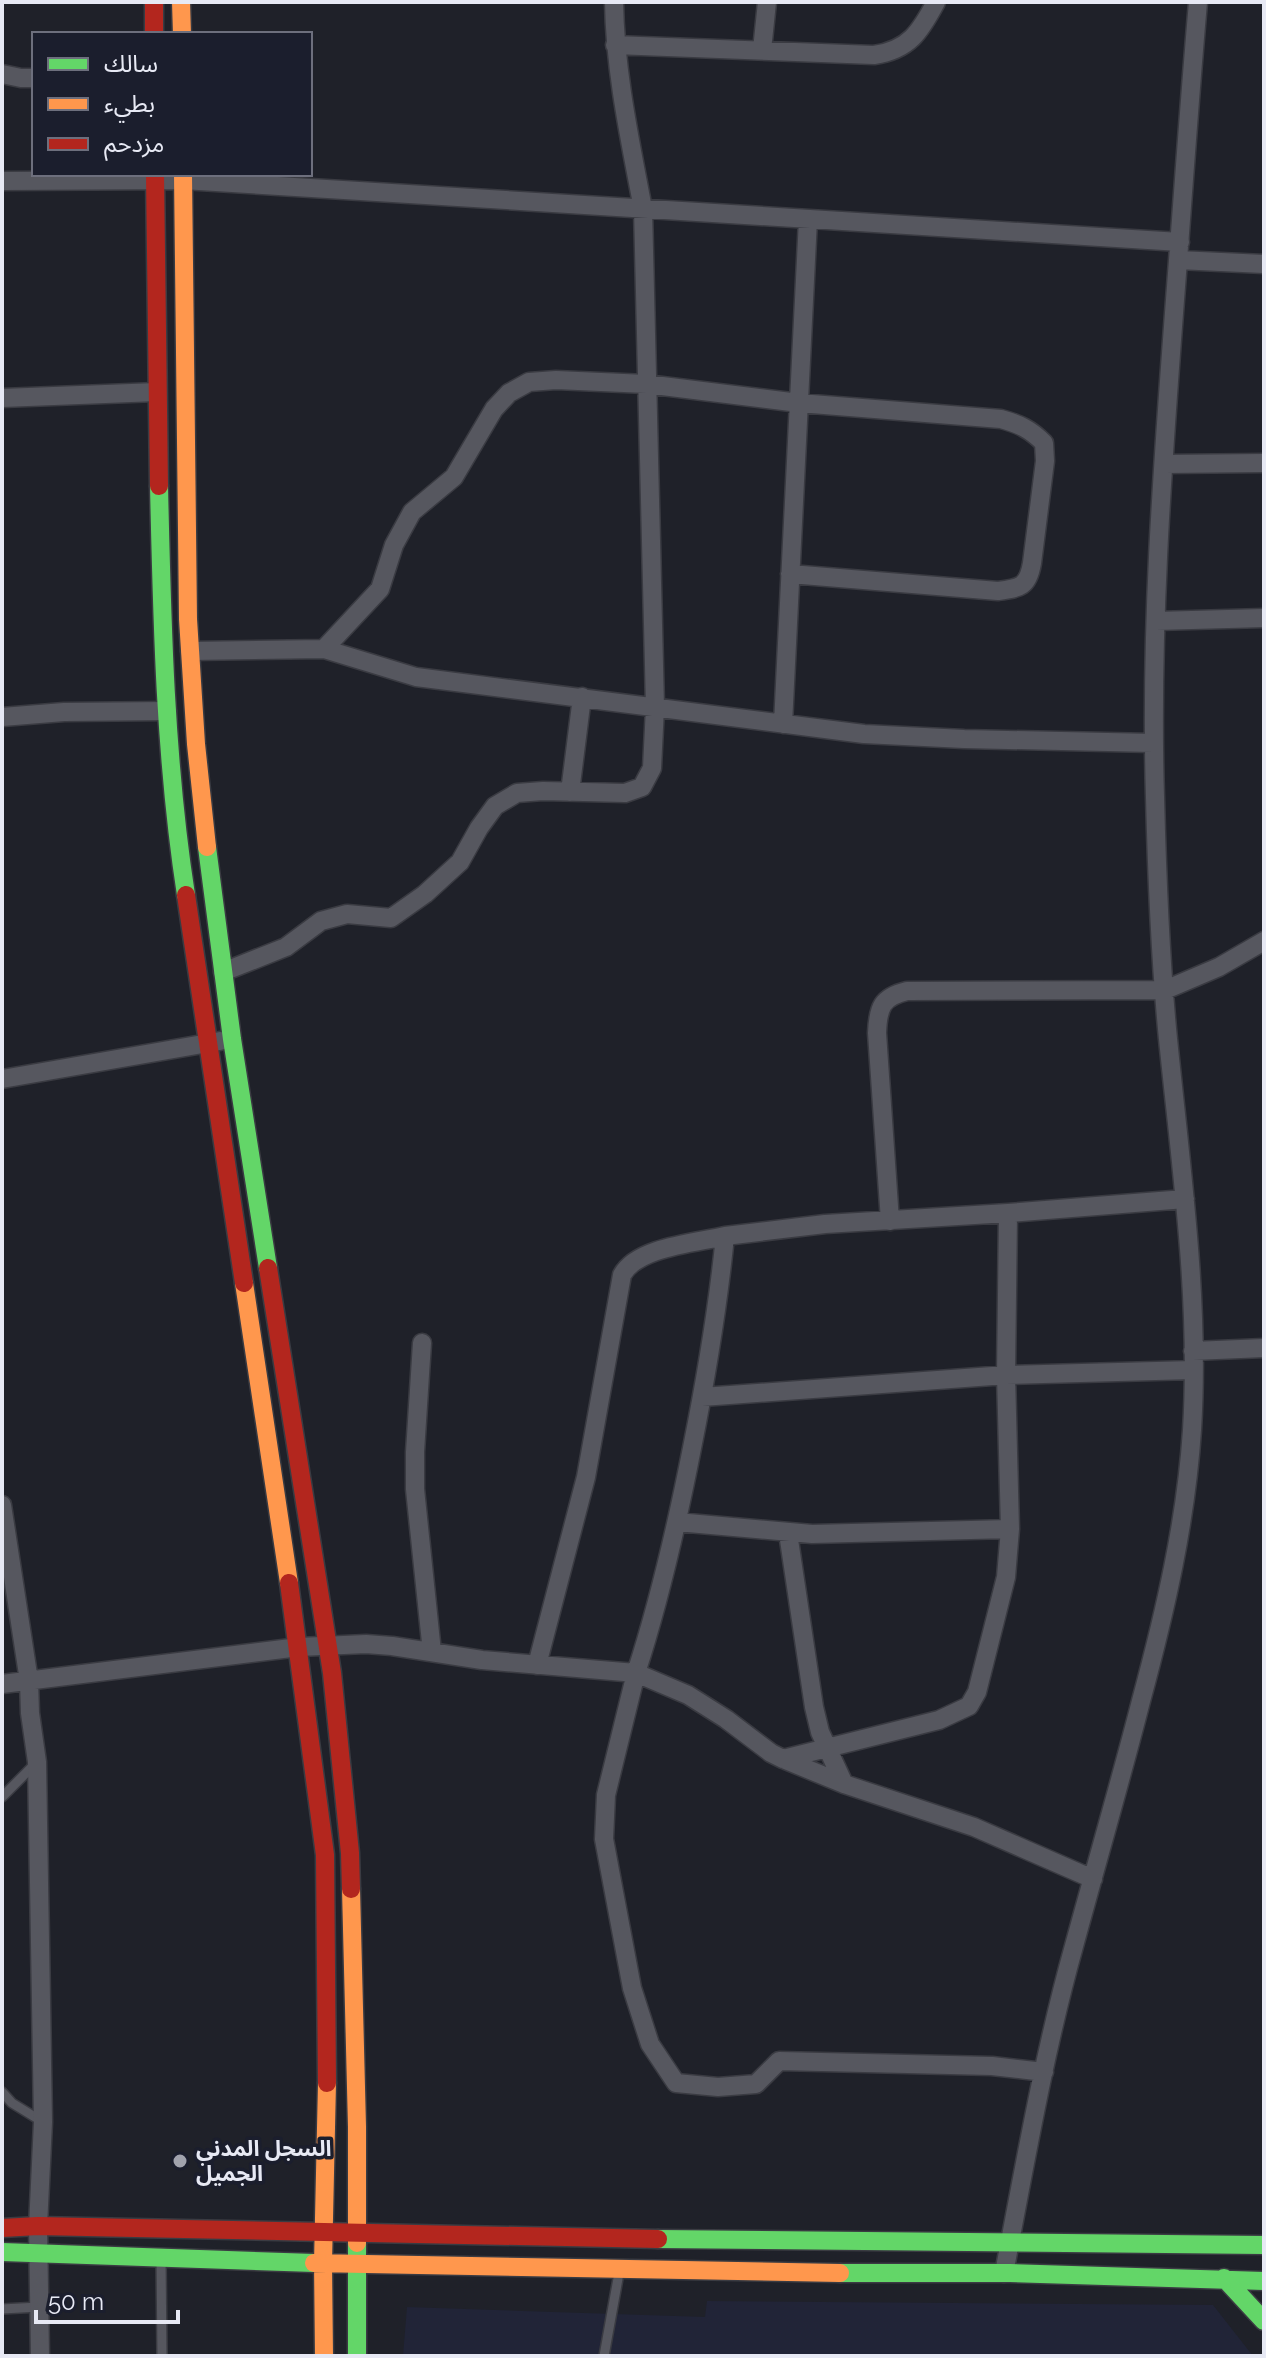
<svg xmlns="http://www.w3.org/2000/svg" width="1266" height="2358" viewBox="0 0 1266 2358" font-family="Raleway,'Noto Sans Arabic',sans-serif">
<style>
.built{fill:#212437}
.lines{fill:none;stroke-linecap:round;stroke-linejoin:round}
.lane-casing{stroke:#3a3b42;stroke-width:12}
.street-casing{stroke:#3a3b42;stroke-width:21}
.fast-casing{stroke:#3a3b42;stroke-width:21}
.slow-casing{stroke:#3a3b42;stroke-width:21}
.jam-casing{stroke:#3a3b42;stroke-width:21}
.lane{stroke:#56575f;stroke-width:9}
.street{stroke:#56575f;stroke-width:18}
.fast{stroke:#63d668;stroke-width:18}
.slow{stroke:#ff974d;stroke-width:18}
.jam{stroke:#b3261e;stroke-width:18}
.poi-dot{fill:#a1a3ad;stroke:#1b1e2d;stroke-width:3}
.labels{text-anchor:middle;stroke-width:7;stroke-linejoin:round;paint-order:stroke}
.poi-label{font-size:22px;font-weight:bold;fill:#e7e9f4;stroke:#1b1e2d;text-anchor:start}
</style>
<rect width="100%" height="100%" fill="#1f2129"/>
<path class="built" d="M707 2301 1213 2305 1253 2356H403L407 2307 705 2317Z"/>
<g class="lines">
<defs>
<path id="lane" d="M2 1797 36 1763
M2 2092 12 2103 43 2122
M161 2259 162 2356
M2 2309 39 2307
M604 2356 619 2273"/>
<path id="street" d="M615 45 874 55C909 50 920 32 936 2
M762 50 767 2
M2 74 21 78H34
M2 181 183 180 1180 242
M1178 260 1264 264
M2 398 157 392
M1164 464 1264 463
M1156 621 1264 618
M324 649 380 589 394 545 412 512 454 477 494 409 509 393 529 382 556 380 646 384 799 403 1001 419C1019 424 1030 429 1044 443L1045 461 1032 563C1028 587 1020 588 998 591L790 574
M190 651 324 649 416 677 864 734 964 739 1153 743
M2 717 64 712 167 711
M783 724 808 219
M570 792 582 697
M223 972 286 947 321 921 347 914 391 918 425 894 460 862 479 828 495 806 517 793 543 791 625 793 642 787 652 768 655 707 643 209C630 140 615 72 614 2
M2 1079 220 1041
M890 1221 877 1033C878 1007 882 997 907 991L1165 990 1219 967 1264 941
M422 1343 415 1452V1489L432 1652
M1193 1351 1264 1348
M702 1397 1006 1375 1193 1370
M2 1505 29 1681 30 1713 37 1762 43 2122 38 2226 40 2356
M677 1522 812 1534 1010 1529
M788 1533 814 1707 820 1732 844 1784
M537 1665 586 1477 622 1275C637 1247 695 1243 725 1236
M2 1684 299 1647 366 1644 392 1646 482 1660 636 1673C660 1599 677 1524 692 1448 706 1378 718 1307 725 1236L825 1224 1008 1213 1185 1199
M783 1759 939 1720 969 1706 977 1692 1006 1577 1010 1529 1006 1375 1008 1213
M1044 2072 992 2066 779 2061 756 2084 718 2087 676 2083 650 2044 632 1988 604 1839 606 1795 636 1673 688 1695 726 1719 771 1753 783 1759 844 1784 974 1827 1093 1879
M1004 2273C1025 2164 1044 2053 1074 1946 1096 1865 1120 1783 1141 1701 1165 1612 1186 1522 1192 1430 1200 1299 1181 1168 1168 1039 1160 958 1157 877 1155 797 1150 635 1162 473 1174 313 1182 209 1189 105 1198 2"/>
<path id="fast" d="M159 486C162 622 165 760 186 895
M207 847 232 1039 268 1268
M658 2239 1264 2245
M357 2243V2356
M2 2252 314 2263
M840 2273H1010L1264 2281
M1224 2278 1264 2321"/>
<path id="slow" d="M181 2 182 34
M183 174 188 619 196 744 207 847
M244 1283 289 1583
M351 1889 357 2127V2243
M314 2263 840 2273
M324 2356 323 2263 327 2083"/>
<path id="jam" d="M154 2V34
M155 174 159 486
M186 895 244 1283
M268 1268 332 1673 350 1853 351 1889
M289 1583 325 1855 327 2083
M2 2228 38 2226 658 2239"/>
</defs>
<use href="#lane" class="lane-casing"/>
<use href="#street" class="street-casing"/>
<use href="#fast" class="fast-casing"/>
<use href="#slow" class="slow-casing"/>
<use href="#jam" class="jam-casing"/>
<use href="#lane" class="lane"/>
<use href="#street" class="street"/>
<use href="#fast" class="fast"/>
<use href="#slow" class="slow"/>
<use href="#jam" class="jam"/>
</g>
<circle class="poi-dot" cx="180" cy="2161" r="8"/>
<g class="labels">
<g class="poi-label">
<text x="196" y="2156">السجل المدني<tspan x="196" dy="25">الجميل</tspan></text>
</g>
</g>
<rect width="1266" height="2358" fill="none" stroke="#e7e9f4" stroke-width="8"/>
<rect x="32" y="32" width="280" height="144" fill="#1b1e2d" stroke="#6d6f7d" stroke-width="2"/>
<rect x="48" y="58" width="40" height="12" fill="#63d668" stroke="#6d6f7d" stroke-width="2"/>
<text x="104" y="72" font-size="24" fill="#e7e9f4">سالك</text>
<rect x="48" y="98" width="40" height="12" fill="#ff974d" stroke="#6d6f7d" stroke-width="2"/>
<text x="104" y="112" font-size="24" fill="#e7e9f4">بطيء</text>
<rect x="48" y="138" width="40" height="12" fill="#b3261e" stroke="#6d6f7d" stroke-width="2"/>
<text x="104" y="152" font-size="24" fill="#e7e9f4">مزدحم</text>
<path d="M36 2310v12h142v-12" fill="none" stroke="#e7e9f4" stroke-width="4"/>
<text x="48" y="2310" font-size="24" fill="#e7e9f4" stroke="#1b1e2d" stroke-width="6" paint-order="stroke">50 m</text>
</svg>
